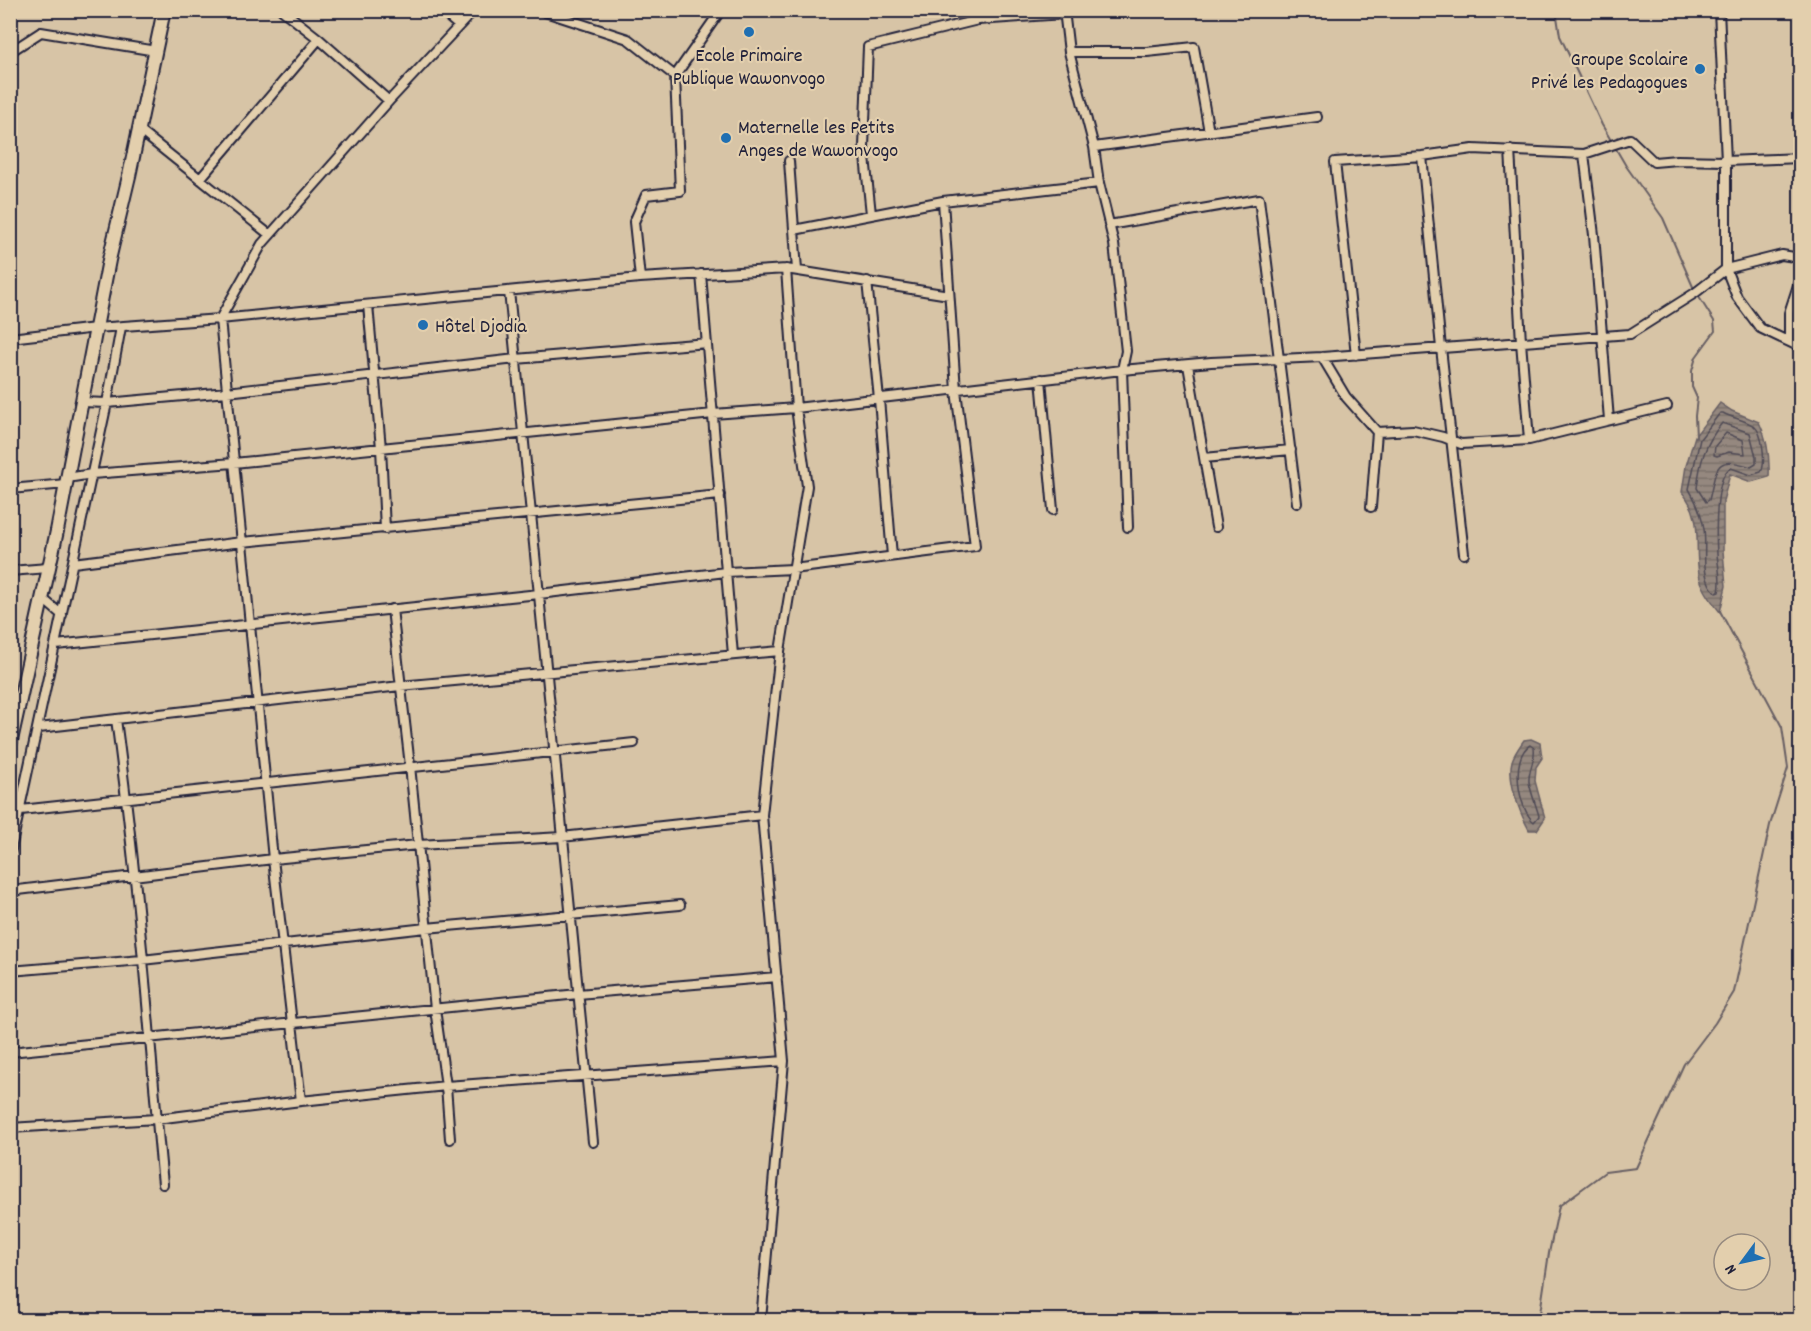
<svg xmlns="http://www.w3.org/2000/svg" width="1811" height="1331" viewBox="0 0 1811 1331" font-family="Dekko,sans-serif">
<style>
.water{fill:url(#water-rules);stroke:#675f64;stroke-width:1.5}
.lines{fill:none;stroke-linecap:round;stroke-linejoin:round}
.shore{stroke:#504b56;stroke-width:1.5}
.stream{stroke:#675f64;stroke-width:2}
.minor-casing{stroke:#22223b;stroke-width:12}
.primary-casing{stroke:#22223b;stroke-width:16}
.minor{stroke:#e3cfad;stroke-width:8}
.primary{stroke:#e3cfad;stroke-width:12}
.poi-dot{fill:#1f6fb2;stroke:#e3cfad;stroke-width:2}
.labels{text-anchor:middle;stroke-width:4.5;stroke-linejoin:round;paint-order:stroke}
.poi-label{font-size:20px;fill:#22223b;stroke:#e3cfad;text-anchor:start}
</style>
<defs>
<pattern id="water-rules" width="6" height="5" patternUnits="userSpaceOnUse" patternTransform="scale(1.5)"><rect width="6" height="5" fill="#95887f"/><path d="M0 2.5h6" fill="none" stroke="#796f69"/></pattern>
</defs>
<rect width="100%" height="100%" fill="#d7c4a6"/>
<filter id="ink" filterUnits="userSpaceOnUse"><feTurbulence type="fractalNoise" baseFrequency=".0167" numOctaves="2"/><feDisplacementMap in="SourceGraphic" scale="12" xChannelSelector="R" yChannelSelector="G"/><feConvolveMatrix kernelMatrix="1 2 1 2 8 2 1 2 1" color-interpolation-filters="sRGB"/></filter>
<g filter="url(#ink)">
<path class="water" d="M1720 403 1732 411 1759 422C1768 440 1770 457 1769 477L1751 482 1730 474 1723 501V551L1726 586 1720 612C1712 602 1701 587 1699 574 1694 544 1704 518 1682 492L1686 466 1695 436Z
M1531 739 1540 743 1542 758 1536 767 1535 781 1545 818 1537 830H1529C1520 813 1507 781 1512 761 1514 754 1520 746 1524 740Z"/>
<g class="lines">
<path class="shore" d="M1720 413H1723C1732 418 1746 420 1754 426 1763 433 1766 463 1761 472L1751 475 1731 468C1714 474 1716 537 1717 554 1718 566 1722 580 1719 592L1716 593C1699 577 1707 550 1704 529 1702 514 1696 501 1689 489L1700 439Z
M1722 423 1750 433 1756 457V464L1751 467C1714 454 1717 468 1709 500L1706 502 1697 488C1700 461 1705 444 1722 423Z
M1726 433 1743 440 1745 454 1729 452 1717 456 1714 455 1715 446Z
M1530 745 1534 748C1536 760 1528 769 1529 782 1531 793 1536 805 1539 816L1534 822C1518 809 1510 757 1530 745Z"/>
<path class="stream" d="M1556 10 1560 36 1602 125 1626 166 1663 218 1694 289
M1696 437 1695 416 1697 398 1692 387V371L1696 357 1715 331 1714 321 1697 294
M1539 1320 1549 1253 1559 1206 1605 1172 1636 1168 1684 1064 1715 1023 1734 992 1770 825 1788 768 1782 727 1720 611"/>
<defs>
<path id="minor" d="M282 10 319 39 389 101
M440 10 459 26
M539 10 628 39 675 76 680 191 646 195 634 222 640 278
M1064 10 1069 52 1094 147 1099 183 1114 244 1126 351 1122 370 1128 527
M1719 10 1726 161V269L1737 297 1760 328 1800 347
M10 52 41 32 156 51
M1069 52H1147L1194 47 1209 132
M675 76 721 10
M139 130 270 235
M1094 147 1317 117
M1510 150 1521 342 1529 440
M1584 154 1594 235 1609 420
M1422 156 1441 348 1464 554
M789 161 797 270
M200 179 319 39
M871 214 864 147 868 47 978 20 1064 14
M1109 225 1259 199 1297 503
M794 230 943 201 1099 183
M701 274 733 655
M867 281 879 399 892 556
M509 291 593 1142
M368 305 381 448 385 529
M10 338 96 328 220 319 640 278 786 269 949 295
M1789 341V313L1800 279
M1356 355 1335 162 1422 156 1473 149 1584 154 1630 139 1654 162 1677 160 1726 161 1800 158
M1322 357 1346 397 1377 432 1371 507
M1188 365 1216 527
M1041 379 1053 510
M82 402 107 403 227 392 516 359 707 343
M1377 432 1413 430 1443 437 1461 444 1529 440 1667 406
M1204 458 1291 450
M67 478 92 474 234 463 713 414 796 408 1122 370 1211 362 1322 357 1630 334 1695 293 1726 269 1782 255 1800 258
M10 489 66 484
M73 563 242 542 720 495
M10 571 48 568
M42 598 62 615
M392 609 410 766 435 1009 446 1086 450 1139
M56 645 539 594 726 572 793 569 975 546 956 390 943 201
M116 719C130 825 141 931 150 1038 154 1087 158 1135 163 1184
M39 728 400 686 780 651
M21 810 634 743
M10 854 107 403 121 327
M10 891 273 859 418 845 562 837 762 815
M10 971 142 960 426 928 680 905
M10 1052 578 994 777 977
M301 1101 273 859 220 319 262 244 389 101 474 10
M10 1128 156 1119 301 1101 446 1086 784 1061
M761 1320 784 1061 762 815 780 651 807 486 796 408 786 269"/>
<path id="primary" d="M10 745 57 531 109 260 129 176 164 10"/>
</defs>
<use href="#minor" class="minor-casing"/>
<use href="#primary" class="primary-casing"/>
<use href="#minor" class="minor"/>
<use href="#primary" class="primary"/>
</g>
</g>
<g class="poi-dot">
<circle cx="749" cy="32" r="6"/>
<circle cx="1700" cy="69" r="6"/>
<circle cx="726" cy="138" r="6"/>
<circle cx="423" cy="325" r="6"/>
</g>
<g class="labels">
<g class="poi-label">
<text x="749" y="61" text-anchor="middle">Ecole Primaire<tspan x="749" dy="23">Publique Wawonvogo</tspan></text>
<text x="1688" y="65" text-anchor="end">Groupe Scolaire<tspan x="1688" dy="23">Privé les Pedagogues</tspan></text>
<text x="738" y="133">Maternelle les Petits<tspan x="738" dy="23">Anges de Wawonvogo</tspan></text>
<text x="435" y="332">Hôtel Djodia</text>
</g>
</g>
<rect width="1811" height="1331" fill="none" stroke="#e3cfad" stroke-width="36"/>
<rect x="18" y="18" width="1775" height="1295" fill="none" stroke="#22223b" stroke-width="2" filter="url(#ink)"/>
<g transform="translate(1742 1262) rotate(237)"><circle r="28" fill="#e3cfad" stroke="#968a7f" stroke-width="1.5"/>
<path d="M0-4.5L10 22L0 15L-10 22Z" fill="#1f6fb2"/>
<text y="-9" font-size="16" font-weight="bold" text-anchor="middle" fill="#22223b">N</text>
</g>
</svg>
